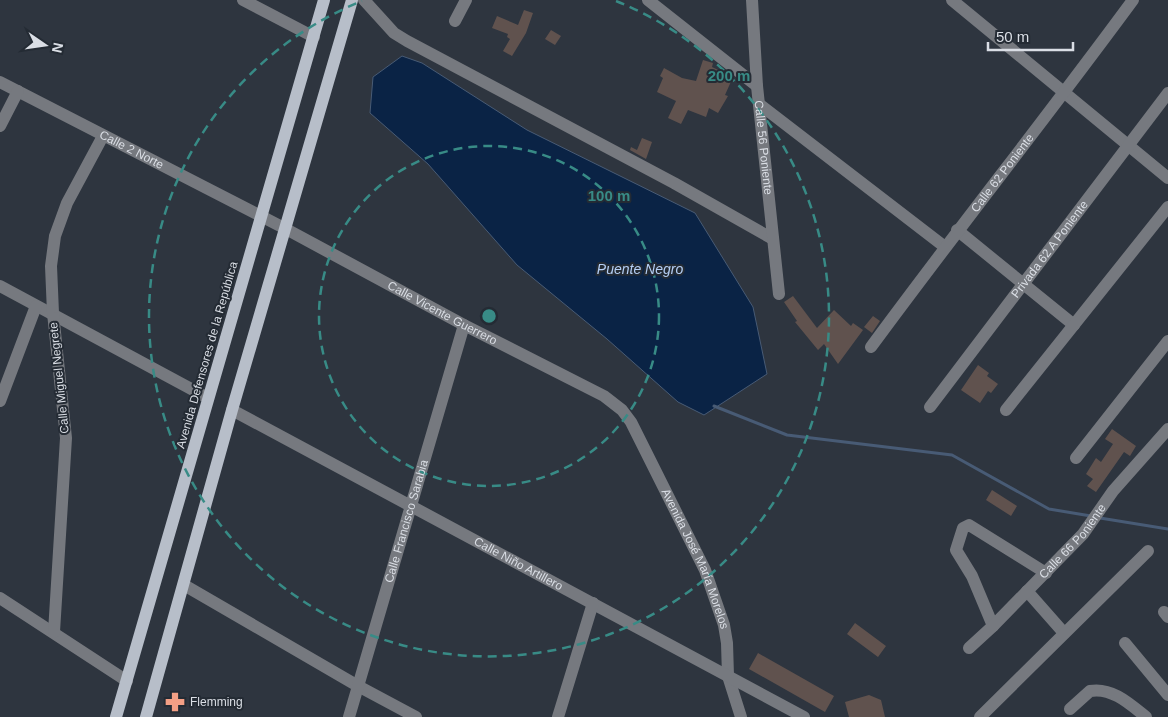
<svg xmlns="http://www.w3.org/2000/svg" width="1168" height="717" viewBox="0 0 1168 717" font-family="Helvetica,sans-serif">
<style>
.water{fill:#0a2345;stroke:#485b75}
.lines{fill:none;stroke-linecap:round;stroke-linejoin:round}
.stream{stroke:#485b75;stroke-width:3}
.building{fill:#60524e}
.minor{stroke:#76797f;stroke-width:12}
.major{stroke:#b7bec9;stroke-width:12}
.ring{fill:none;stroke:#388b86;stroke-width:2.5;stroke-dasharray:9 6}
.labels{text-anchor:middle;stroke-width:4;stroke-linejoin:round;paint-order:stroke}
.street-label{font-size:12px;fill:#dadee5;stroke:#242b34}
.poi-label{font-size:12px;fill:#dadee5;stroke:#242b34;text-anchor:start}
.water-label{font-size:14px;font-style:italic;fill:#b5cff5;stroke:#242b34}
.centre{fill:#388b86;stroke:#242b34;stroke-width:2.5}
.ring-label{font-size:15px;text-anchor:middle;font-weight:bold;fill:#388b86;stroke:#242b34;stroke-width:4;stroke-linejoin:round;paint-order:stroke}
</style>
<rect width="100%" height="100%" fill="#2e353f"/>
<path class="water" d="M402 56 422 63 527 130 695 213 753 307 767 374 704 415 678 402 607 339 517 265 428 164 370 113 373 77Z"/>
<g class="lines">
<path class="stream" d="M714 406 787 435 952 455 1049 509 1091 516
M1100 518 1168 529"/>
</g>
<path class="building" d="M524 10 533 13 526 33 512 56 503 51 510 39 507 37 508 34 492 28 497 16 518 25Z
M551 30 561 36 555 45 545 39Z
M703 60 713 63 712 67 733 77 725 95 728 96 718 113 709 108 706 117 688 110 681 124 668 118 676 101 657 92 663 78 660 76 664 68 682 78 696 81Z
M642 138 652 142 646 159 630 150 631 147 637 150Z
M793 296 817 328 834 310 851 326 853 323 863 330 838 364 824 344 818 350 795 322 797 321 784 302Z
M873 316 880 321 872 333 864 327Z
M978 365 989 373 987 376 998 384 991 393 988 391 980 403 961 390Z
M1112 429 1136 446 1130 456 1124 452 1096 492 1087 486 1093 479 1086 474 1096 458 1101 462 1113 444 1105 439Z
M992 490 1017 506 1011 516 986 500Z
M855 623 886 646 878 657 847 634Z
M758 653 834 696 825 712 749 669Z
M869 695 881 700 885 717H849L845 702Z"/>
<g class="lines">
<g class="minor">
<path d="M243 0 314 37"/>
<path d="M364 0 394 33 407 41 674 183 773 239"/>
<path d="M648 0 757 86"/>
<path id="s1" d="M752 0 757 86 779 294"/>
<path d="M952 0 1168 178"/>
<path d="M455 21 466 0"/>
<path id="s2" d="M0 82 286 229 464 325 604 396 622 410 631 422 705 570 724 625 727 643 728 676 741 717"/>
<path d="M759 104 945 247"/>
<path d="M0 126 18 91"/>
<path d="M957 230 1074 325"/>
<path d="M0 286 208 398"/>
<path id="s3" d="M871 347C957 230 1047 117 1133 0"/>
<path d="M0 401 36 306"/>
<path id="s4" d="M930 407 1168 93"/>
<path id="s5" d="M232 410 804 717"/>
<path d="M1006 410 1168 207"/>
<path d="M1076 458 1168 341"/>
<path d="M184 585 358 686 416 717"/>
<path d="M1027 591 1064 633"/>
<path d="M0 598 127 681"/>
<path d="M1164 612 1168 617"/>
<path d="M993 626 972 576 956 550 963 528 969 525 1046 573"/>
<path d="M54 632 66 438 53 313 51 266 55 236 67 203 103 136"/>
<path d="M1125 643 1168 695"/>
<path id="s6" d="M969 648 993 626 1083 534 1113 491 1168 429"/>
<path d="M1070 709 1090 691C1112 687 1130 704 1146 717"/>
<path id="s7" d="M349 717 464 325"/>
<path d="M558 717 593 603"/>
<path d="M980 717 1148 551"/>
</g>
<path class="major" d="M116 717 324 0
M146 717 232 410 352 0"/>
</g>
<g class="ring">
<circle cx="489" cy="316" r="170"/>
<path d="M616 1A340 340 0 1 1 362 1"/>
</g>
<defs>
<symbol id="pharmacy-bare" viewBox="-9 -9 18 18"><path d="M-2-6h4v4h4v4h-4v4h-4v-4h-4v-4h4Z" fill="#f39f85" stroke="#242b34" stroke-width="2.5" paint-order="stroke"/></symbol>
</defs>
<g fill-rule="evenodd">
<use href="#pharmacy-bare" x="161" y="688" width="28" height="28"/>
</g>
<g class="labels">
<g class="street-label">
<text dy="4" stroke="none"><textPath href="#s1" startOffset="148">Calle 56 Poniente</textPath></text>
<text dy="4" stroke="none"><textPath href="#s2" startOffset="148">Calle 2 Norte</textPath></text>
<text dy="4" stroke="none"><textPath href="#s3" startOffset="218">Calle 62 Poniente</textPath></text>
<text dy="4" stroke="none"><textPath href="#s4" startOffset="198">Privada 62 A Poniente</textPath></text>
<text dy="4" stroke="none"><textPath href="#s2" startOffset="499">Calle Vicente Guerrero</textPath></text>
<text transform="translate(207 355) rotate(-74)" y="4">Avenida Defensores de la República</text>
<text transform="translate(59 378) rotate(-96)" y="4">Calle Miguel Negrete</text>
<text dy="4" stroke="none"><textPath href="#s7" startOffset="204">Calle Francisco Sarabia</textPath></text>
<text dy="4" stroke="none"><textPath href="#s6" startOffset="149">Calle 66 Poniente</textPath></text>
<text dy="4" stroke="none"><textPath href="#s2" startOffset="870">Avenida José María Morelos</textPath></text>
<text dy="4" stroke="none"><textPath href="#s5" startOffset="325">Calle Niño Artillero</textPath></text>
</g>
<g class="poi-label">
<text x="190" y="706">Flemming</text>
</g>
<g class="water-label">
<text x="640" y="274">Puente Negro</text>
</g>
</g>
<circle cx="489" cy="316" r="8" class="centre"/>
<g class="ring-label">
<text x="729" y="81">200 m</text>
<text x="609" y="201">100 m</text>
</g>
<g transform="translate(45 45) rotate(103)" stroke="#242b34" stroke-width="4" paint-order="stroke">
<path d="M0-4L9 19L0 12L-9 19Z" fill="#dadee5"/>
<text y="-8" font-size="14" font-weight="bold" text-anchor="middle" fill="#dadee5">N</text>
</g>
<path d="M988 42v8h85v-8" fill="none" stroke="#dadee5" stroke-width="2.5"/>
<text x="996" y="42" font-size="15" fill="#dadee5" stroke="#242b34" stroke-width="4" paint-order="stroke">50 m</text>
</svg>
